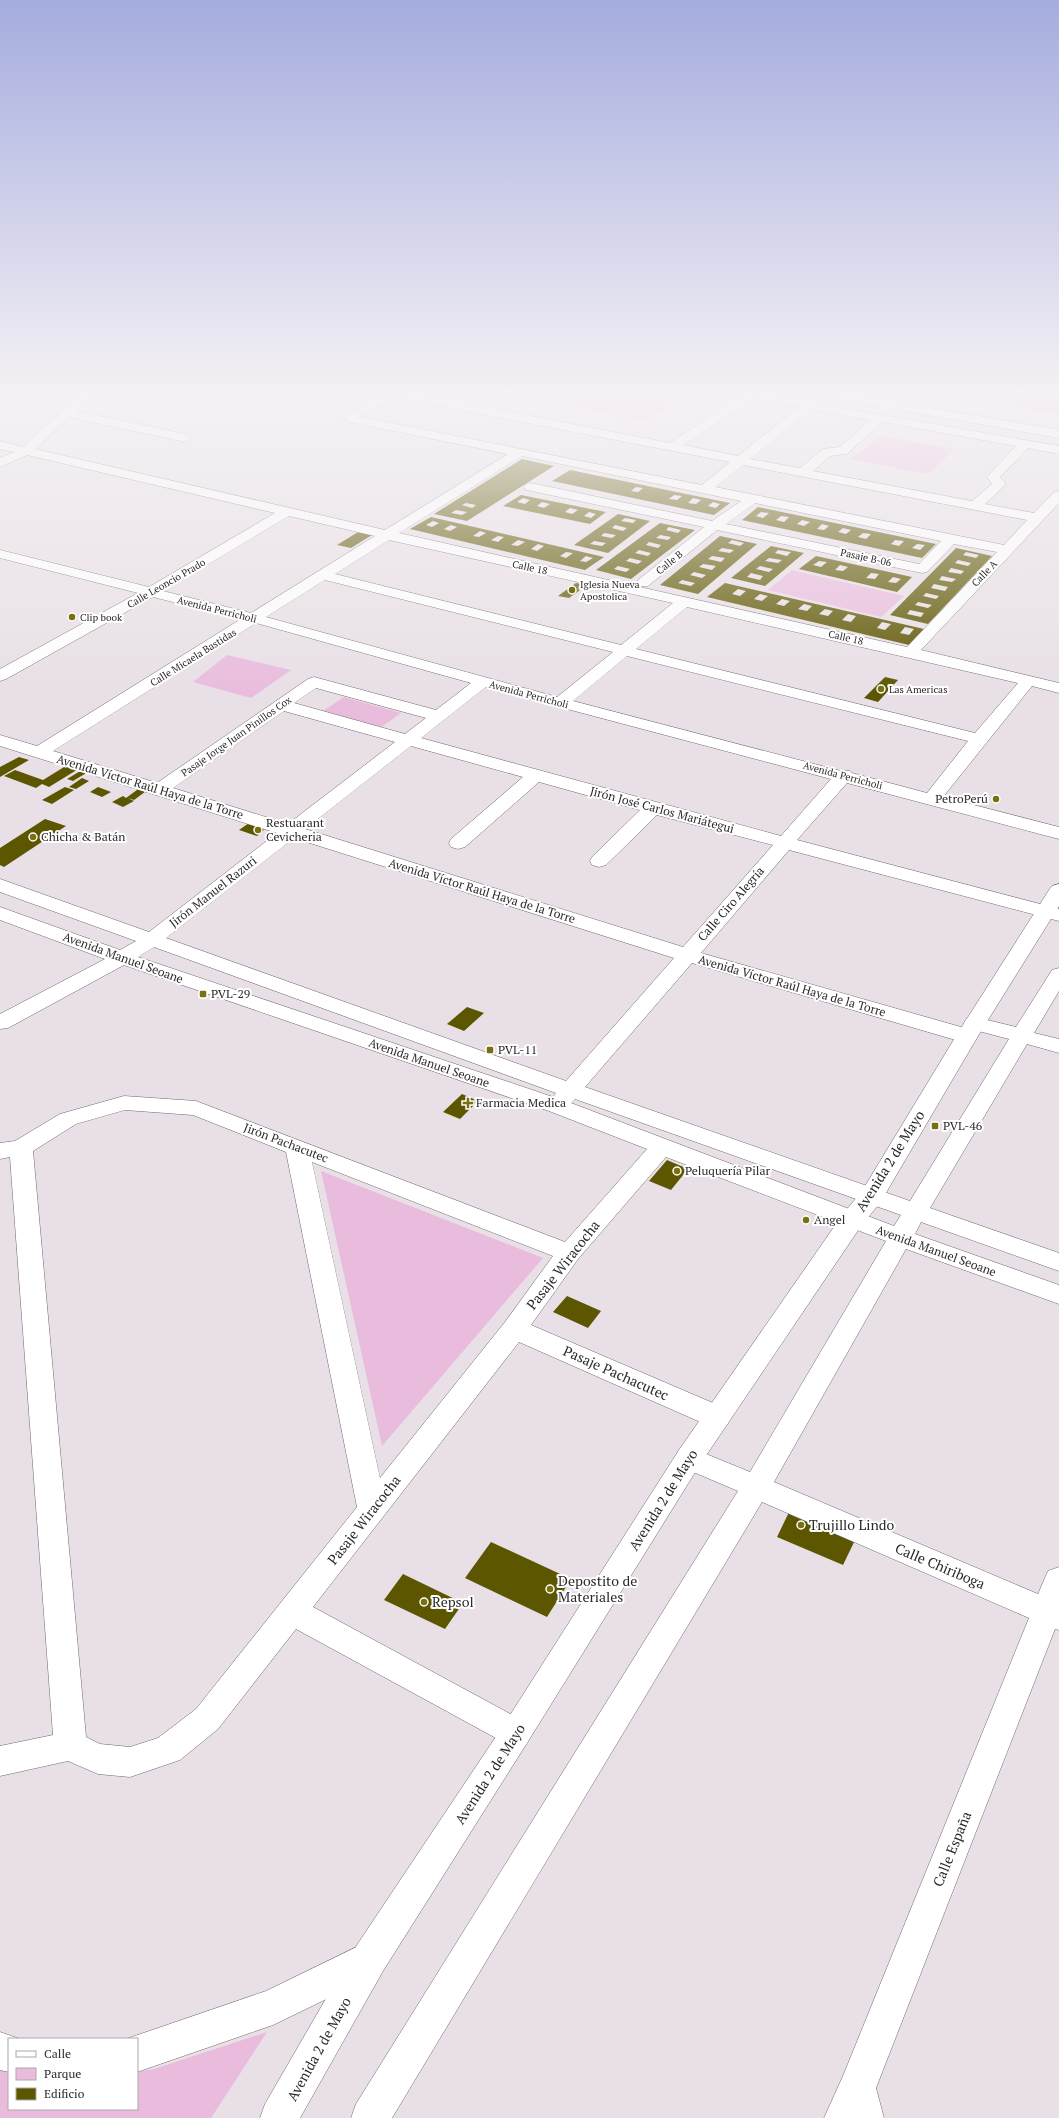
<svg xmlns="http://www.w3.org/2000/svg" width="1059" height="2118" viewBox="0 0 1059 2118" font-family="'PT Serif',serif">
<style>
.green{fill:#e9bcdd}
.building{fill:#5d5600;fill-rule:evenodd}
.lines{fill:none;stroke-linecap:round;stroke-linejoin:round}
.minor-casing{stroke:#6f686d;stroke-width:1}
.highway-casing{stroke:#6f686d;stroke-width:1}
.path{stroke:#9f999d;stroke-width:1.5;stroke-dasharray:1 2;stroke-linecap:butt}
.minor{fill:#fff;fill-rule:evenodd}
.highway{fill:#fff;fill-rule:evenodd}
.poi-dot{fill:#787011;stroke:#fff;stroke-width:1.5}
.labels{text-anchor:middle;stroke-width:4;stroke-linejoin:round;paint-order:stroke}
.far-street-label{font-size:10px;fill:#2c292b;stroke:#fff}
.far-poi-label{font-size:10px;fill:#2c292b;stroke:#fff;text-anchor:start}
.street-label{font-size:12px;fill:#2c292b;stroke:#fff}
.poi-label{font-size:12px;fill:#2c292b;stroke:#fff;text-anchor:start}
.near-street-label{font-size:14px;fill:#2c292b;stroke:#fff}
.near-poi-label{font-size:14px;fill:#2c292b;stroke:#fff;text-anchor:start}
</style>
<rect width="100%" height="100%" fill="#e8e0e6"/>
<path class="green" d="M544 396H649L676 401 644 421 537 400Z
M979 396H1059V414L974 400Z
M881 436 955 449 928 474 850 459Z
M792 570 904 596 881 617 768 590Z
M227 655 291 670 251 698 193 682Z
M344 697 401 713 380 728 323 711Z
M321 1171 543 1258 382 1446Z
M267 2032 211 2118H0V2068L9 2071V2109H137V2072L154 2069Z"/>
<path class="building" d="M522 459 554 466 467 521 434 514ZM466 503 476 505 472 508 462 505ZM456 510 467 512 462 515 451 513Z
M570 470 730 503 714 515 552 481ZM636 487 643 488 638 492 631 491ZM674 495 682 496 677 500 669 499ZM693 498 701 500 696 504 688 503ZM713 502 720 504 716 508 708 506Z
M521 495 606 512 590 524 503 506ZM523 498 530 500 525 504 517 502ZM542 502 550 504 544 508 537 506ZM570 508 578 510 572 514 565 512ZM589 512 596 514 591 518 584 516Z
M758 507 936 544 922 558 742 520ZM761 512 769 513 763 518 756 516ZM781 516 789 517 784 522 776 520ZM802 520 810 522 804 526 797 524ZM822 524 829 526 824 530 817 529ZM843 528 851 530 846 534 838 532ZM863 533 871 534 866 539 858 537ZM895 540 904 541 899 546 891 544ZM917 544 925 545 920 550 912 548Z
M618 514 650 521 608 553 574 545ZM625 518 636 520 633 523 621 521ZM615 525 627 528 623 531 612 528ZM604 533 616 535 612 538 601 536ZM594 541 606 543 602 546 590 544Z
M431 517 604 557 585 570 410 529ZM433 521 439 523 432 527 426 525ZM451 525 457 527 450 531 444 529ZM480 531 486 533 479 537 473 536ZM498 536 504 537 498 542 491 540ZM518 540 525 542 518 546 511 545ZM538 544 544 546 537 551 531 549ZM566 552 573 553 566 558 560 556ZM586 556 593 558 586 562 580 561Z
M660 523 695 530 631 579 596 570ZM669 527 681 530 678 533 666 530ZM660 535 671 537 668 540 656 538ZM649 542 661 545 658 548 646 545ZM639 550 651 553 648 556 635 553ZM630 558 642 561 638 564 626 561ZM618 566 630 569 626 572 614 569Z
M358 532 372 535 351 548 337 545Z
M720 536 757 544 698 594 660 585ZM732 540 744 543 740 546 728 543ZM722 548 734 550 730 553 718 551ZM712 556 725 558 721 562 708 559ZM703 564 716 566 712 570 699 567ZM694 572 706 575 702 578 690 575ZM682 580 695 583 691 586 678 583Z
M771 546 804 553 765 586 731 578ZM778 550 791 552 787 556 775 553ZM769 558 782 560 778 563 765 561ZM760 566 773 569 769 572 756 569ZM751 573 763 576 760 580 747 577Z
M956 548 992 556 928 624 890 615ZM966 552 979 555 976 558 963 555ZM958 560 971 563 968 566 955 563ZM951 568 964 571 961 574 948 572ZM942 576 956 579 952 582 939 580ZM934 584 948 587 945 591 931 588ZM926 593 939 596 936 599 923 596ZM918 602 932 605 928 608 915 605ZM910 610 924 613 921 617 907 614Z
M816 556 912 577 897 592 799 569ZM819 561 827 562 821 567 813 565ZM840 565 848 567 843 571 835 570ZM871 573 879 574 875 579 866 578ZM893 577 901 579 896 583 888 582Z
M576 583 587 585 569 598 558 596Z
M725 583 924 629 909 645 707 597ZM738 589 746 591 740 596 732 594ZM760 594 768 596 762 601 754 599ZM782 599 790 601 784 606 776 604ZM804 604 812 606 807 611 798 609ZM825 609 833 611 828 616 819 614ZM848 614 856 616 851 622 842 620ZM882 622 891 624 885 630 877 628ZM905 627 914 629 909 635 900 633Z
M885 677 898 680 878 702 864 698Z
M19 757 29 760 0 777V767Z
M69 764 80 768 49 787 42 784 36 788 4 776 15 770 43 780Z
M82 770 88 772 73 781 67 779Z
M82 778 89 781 76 789 69 787Z
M65 787 74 790 52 804 42 800Z
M98 787 111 792 102 797 90 792Z
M141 787 149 789 134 800 128 798 134 801 123 807 112 802 123 796 126 798Z
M45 819 66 826 4 867 0 865V848Z
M249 823 264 828 263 831 257 836 239 830Z
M467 1007 484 1013 464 1031 447 1024Z
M462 1094 478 1101 460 1119 443 1112Z
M667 1160 688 1169 671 1190 649 1181Z
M567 1296 601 1311 588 1328 553 1312Z
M791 1508 857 1536 843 1565 777 1537Z
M491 1542 571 1579 547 1617 465 1578Z
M403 1574 463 1603 445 1629 384 1600Z"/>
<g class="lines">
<defs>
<path id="minor" d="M78 396H91L76 411 185 434 191 438 185 442 69 417 35 449 385 530 508 454 349 422 343 418 380 396H395L360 417 702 485 730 462 408 400 402 396H427L670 443 740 396H775L806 401 815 396 821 400 818 404 1059 446V454L1028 448 1000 477 1006 484 985 504 1034 513 1054 492 1059 491V503L921 650 1059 683V693L1032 686 943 797 1059 827V839L847 783 797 840 1059 909V921L789 850 701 953 975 1031 978 1036 975 1041 967 1043 959 1041 692 963 585 1087 910 1201 1009 1039 967 1028 964 1023 967 1018 975 1017 1016 1027 1052 970 1059 968V991L1034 1033 1059 1039V1053L1027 1044 930 1208 1059 1253V1271L921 1222 915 1234 1059 1285V1304L906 1249 774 1482 1038 1594 1048 1571 1059 1567V1630L1055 1629 876 2088 884 2118H824L843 2076 1029 1618 762 1502 392 2118H351L356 2104 738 1491 679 1466 675 1458 679 1450 689 1447 750 1472 886 1241 666 1157 578 1259 531 1325 727 1409 731 1417 727 1425 717 1428 707 1425 519 1342 313 1607 527 1723 532 1733 527 1743 516 1748 505 1743 296 1629 218 1729 180 1760 130 1777 98 1774 68 1761 0 1776V1746L53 1735 10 1157 0 1159V1143L15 1141 60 1114 124 1096 196 1101 565 1242 647 1149 549 1111 124 965 8 1028 0 1029V1014L105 959 0 920V907L120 950 136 941 0 892V879L149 932 277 833 0 746V735L37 746 241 619 153 597 6 679 0 681V669L138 593 0 558V550L149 587 275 513 27 455 0 467V458L14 452 0 449V441L23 447ZM752 399 799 407 738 456 683 445ZM811 409 870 420 840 447 823 449 800 468 750 459ZM882 422 1016 446 987 477 992 484 972 501 813 471 830 456 847 454ZM522 456 741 501 712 521 531 483 526 484 524 487 526 490 531 491 704 527 638 580 636 583 638 586H648L717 530 922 573 927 572 954 544 997 552 907 647 399 533ZM743 465 1027 520 1004 545 715 487ZM755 503 941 541 919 564 726 524ZM289 516 375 536 251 613 163 591ZM389 540 673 603 621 645 335 574ZM325 580 613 652 557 697 266 617ZM687 607 1018 683 975 733 636 649ZM256 623 471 683 436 710 314 677 308 679 157 783 53 751ZM627 656 968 741 927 793 852 773 850 771H841L573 701ZM486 687 522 697 831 779 781 836 421 738ZM316 688 426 718 405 734 294 703ZM284 711 395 742 288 824 173 788ZM411 746 523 777 451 839 449 843 451 847 458 849 465 847 539 782 640 810 592 857 590 861 592 865 599 867 606 865 657 815 773 845 683 947 305 829ZM294 838 674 958 566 1081 166 938ZM154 947 556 1093 553 1097 138 957ZM575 1099 901 1215 894 1226 571 1103ZM125 1110 193 1115 286 1152 357 1507 196 1709 158 1738 130 1747 100 1744 86 1737 33 1151 76 1124ZM312 1162 553 1256 505 1322 380 1478Z
M836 396H863L1059 430V438L842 400Z
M367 1942 380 1947 385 1960 380 1973 273 2025 137 2072V2039H126L266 1991Z
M0 2032 20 2039H9V2072L0 2070Z"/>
<path id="highway" d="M1059 884V906L978 1036 880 1203 861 1226 699 1466 527 1743 383 1971 300 2118H260L265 2104 357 1945 505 1723 679 1450 843 1214 862 1191 956 1036 1049 890 1052 886Z"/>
</defs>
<use href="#minor" class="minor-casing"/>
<use href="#highway" class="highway-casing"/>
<path class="path" d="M974 400 1059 414
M974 401 979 396"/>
<use href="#minor" class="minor"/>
<use href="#highway" class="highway"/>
</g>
<linearGradient id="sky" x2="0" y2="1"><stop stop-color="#a5addf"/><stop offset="0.57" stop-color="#f5f1f4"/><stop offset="1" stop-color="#f5f1f4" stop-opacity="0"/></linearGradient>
<rect width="1059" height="693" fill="url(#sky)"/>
<g class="poi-dot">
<circle cx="572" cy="590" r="4"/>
<circle cx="72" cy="617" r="4"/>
<circle cx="881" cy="689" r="4"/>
<circle cx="996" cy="799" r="4"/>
<circle cx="258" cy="830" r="4"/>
<circle cx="33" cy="837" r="4"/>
<rect x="199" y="990" width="8" height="8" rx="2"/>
<rect x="486" y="1046" width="8" height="8" rx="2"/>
<path d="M466 1097h4v4h4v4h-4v4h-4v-4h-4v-4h4z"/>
<rect x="931" y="1122" width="8" height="8" rx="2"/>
<circle cx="677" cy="1171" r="4"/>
<circle cx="806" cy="1220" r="4"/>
<circle cx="801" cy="1525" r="4"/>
<circle cx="550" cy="1589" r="4"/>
<circle cx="424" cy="1602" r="4"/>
</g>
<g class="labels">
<g class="far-street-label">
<text transform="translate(866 557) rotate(12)" y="4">Pasaje B-06</text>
<text transform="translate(669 562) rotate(-39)" y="4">Calle B</text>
<text transform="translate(530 567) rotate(12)" y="4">Calle 18</text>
<text transform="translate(984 573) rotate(-46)" y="4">Calle A</text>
<text transform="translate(166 583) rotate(-30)" y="4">Calle Leoncio Prado</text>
<text transform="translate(217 609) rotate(14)" y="4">Avenida Perricholi</text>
<text transform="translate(846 637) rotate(13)" y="4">Calle 18</text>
<text transform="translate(193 657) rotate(-32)" y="4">Calle Micaela Bastidas</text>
<text transform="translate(529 694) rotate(15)" y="4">Avenida Perricholi</text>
<text transform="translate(236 736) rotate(-35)" y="4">Pasaje Jorge Juan Pinillos Cox</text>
<text transform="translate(843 775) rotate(15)" y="4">Avenida Perricholi</text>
</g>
<g class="far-poi-label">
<text x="580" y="588">Iglesia Nueva<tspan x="580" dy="12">Apostolica</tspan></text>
<text x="80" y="621">Clip book</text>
<text x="889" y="693">Las Americas</text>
</g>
<g class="street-label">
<text transform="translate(150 787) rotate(17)" y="4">Avenida Víctor Raúl Haya de la Torre</text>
<text transform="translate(662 810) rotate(15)" y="4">Jirón José Carlos Mariátegui</text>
<text transform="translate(482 891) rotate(17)" y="4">Avenida Víctor Raúl Haya de la Torre</text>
<text transform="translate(213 892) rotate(-38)" y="4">Jirón Manuel Razuri</text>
<text transform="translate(731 904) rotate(-49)" y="4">Calle Ciro Alegría</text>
<text transform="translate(123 958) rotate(20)" y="4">Avenida Manuel Seoane</text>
<text transform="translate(792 986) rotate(16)" y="4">Avenida Víctor Raúl Haya de la Torre</text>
<text transform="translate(429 1063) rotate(19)" y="4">Avenida Manuel Seoane</text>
<text transform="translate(286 1143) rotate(21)" y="4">Jirón Pachacutec</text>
<text transform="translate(936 1251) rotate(20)" y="4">Avenida Manuel Seoane</text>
</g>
<g class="poi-label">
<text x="988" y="803" text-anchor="end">PetroPerú</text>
<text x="266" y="827">Restuarant<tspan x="266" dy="14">Cevicheria</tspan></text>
<text x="41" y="841">Chicha &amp; Batán</text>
<text x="211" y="998">PVL-29</text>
<text x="498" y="1054">PVL-11</text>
<text x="476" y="1107">Farmacia Medica</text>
<text x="943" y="1130">PVL-46</text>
<text x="685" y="1175">Peluquería Pilar</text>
<text x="814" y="1224">Angel</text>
</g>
<g class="near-street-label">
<text transform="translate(890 1161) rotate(-58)" y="5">Avenida 2 de Mayo</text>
<text transform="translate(563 1265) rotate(-52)" y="5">Pasaje Wiracocha</text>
<text transform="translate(616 1373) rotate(24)" y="5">Pasaje Pachacutec</text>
<text transform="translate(663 1500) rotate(-58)" y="5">Avenida 2 de Mayo</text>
<text transform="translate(364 1520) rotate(-52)" y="5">Pasaje Wiracocha</text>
<text transform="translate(940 1566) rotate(23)" y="5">Calle Chiriboga</text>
<text transform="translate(490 1774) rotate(-57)" y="5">Avenida 2 de Mayo</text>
<text transform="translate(952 1849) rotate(-68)" y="5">Calle España</text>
<text transform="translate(319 2049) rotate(-61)" y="5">Avenida 2 de Mayo</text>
</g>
<g class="near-poi-label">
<text x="809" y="1530">Trujillo Lindo</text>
<text x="558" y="1586">Depostito de<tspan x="558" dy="16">Materiales</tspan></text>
<text x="432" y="1607">Repsol</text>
</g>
</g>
<rect x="8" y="2038" width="130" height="72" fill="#ffffff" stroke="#aba9aa"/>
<rect x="16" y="2051" width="20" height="6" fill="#ffffff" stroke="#aba9aa"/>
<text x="44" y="2058" font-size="12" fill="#2c292b">Calle</text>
<rect x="16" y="2068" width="20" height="12" fill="#e9bcdd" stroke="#aba9aa"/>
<text x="44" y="2078" font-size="12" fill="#2c292b">Parque</text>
<rect x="16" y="2088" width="20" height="12" fill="#5d5600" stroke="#aba9aa"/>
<text x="44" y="2098" font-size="12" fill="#2c292b">Edificio</text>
</svg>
